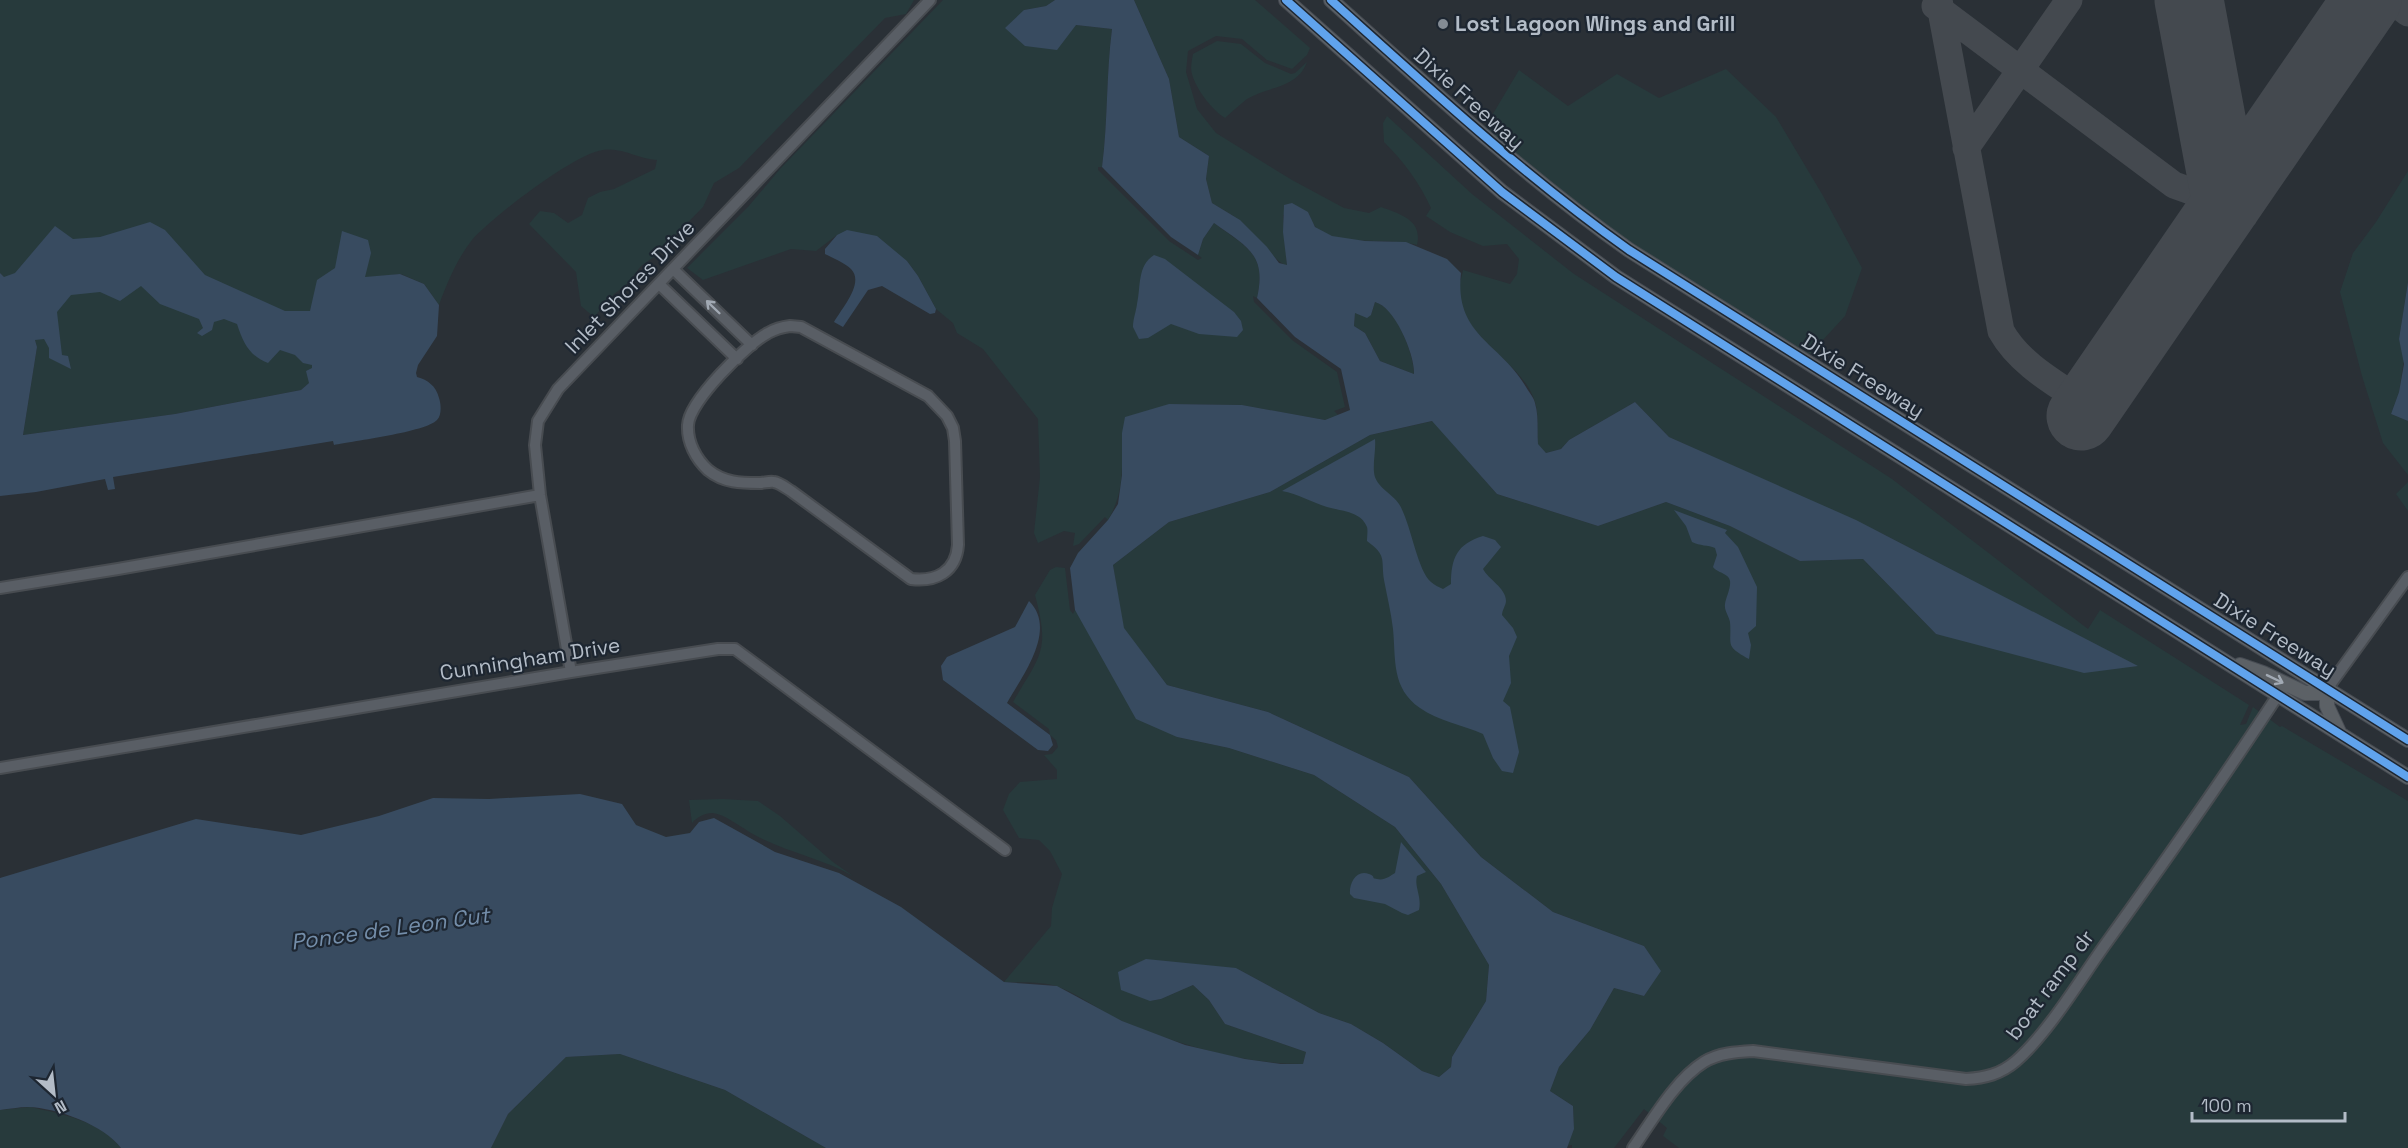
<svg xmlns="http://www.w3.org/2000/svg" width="2408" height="1148" viewBox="0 0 2408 1148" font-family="'Space Grotesk',sans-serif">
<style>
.green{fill:#273a3c}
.water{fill:#384b60;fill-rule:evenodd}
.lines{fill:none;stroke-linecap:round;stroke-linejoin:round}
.taxiway{stroke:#44494f;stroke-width:27}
.runway{stroke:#44494f;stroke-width:69}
.minor-casing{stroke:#484c51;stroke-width:14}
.major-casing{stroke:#474c53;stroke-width:16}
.minor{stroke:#595e65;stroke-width:10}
.major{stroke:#5c6166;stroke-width:14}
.cycleway-casing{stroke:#1d2631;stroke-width:11}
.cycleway{stroke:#60a3ed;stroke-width:8}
.oneway{stroke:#a1a9b3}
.oneway2{stroke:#a2aab4}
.poi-dot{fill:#838b94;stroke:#1d2631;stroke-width:2}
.labels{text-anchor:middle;stroke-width:4.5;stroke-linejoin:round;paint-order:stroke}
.poi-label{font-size:21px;font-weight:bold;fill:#b3bcc7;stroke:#1d2631;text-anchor:start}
.street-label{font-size:21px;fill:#b3bcc7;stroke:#1d2631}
.water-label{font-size:22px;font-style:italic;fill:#748eaa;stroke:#1d2631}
</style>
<rect width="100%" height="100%" fill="#2a3036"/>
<path class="green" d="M0 0H914L906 14 885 18 739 168 714 183 703 207 655 256 641 266 626 285 614 294 594 317 581 306 576 272 529 224 540 211 554 213 568 223 582 215 588 198 600 192 614 189 655 169 657 160C638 159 622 147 603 150 575 153 491 218 472 240 457 259 447 283 439 305L424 284 401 274 364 278 327 368 301 390 175 414 23 435 37 347 21 294 0 273Z
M943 0H1055L1046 6 1024 10 1076 25 1112 29C1106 75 1108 121 1102 167H1098V170L1169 241 1198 260 1202 258 1198 255 1203 239 1214 223C1247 248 1267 253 1257 298L1253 296 1254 302 1292 340 1337 372 1345 407 1334 411 1338 415 1325 420 1241 405 1169 404 1122 433C1122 466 1125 491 1108 520L1105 517 1079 544 1073 546 1075 533 1064 531 1038 543 1034 533 1040 477 1038 419 983 349 957 333 953 323 936 309 918 276 907 261 837 235 816 251 791 249 703 280 687 268 748 207 780 169Z
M1134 0H1255L1310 48 1307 55 1292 69 1267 60 1242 39 1216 36 1188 51 1186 72 1197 109 1216 133 1292 180 1344 208 1369 213 1381 207C1400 214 1423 220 1417 245 1393 237 1329 248 1314 225 1311 221 1310 216 1308 212L1283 215 1287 266C1272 260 1255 233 1240 221 1232 214 1221 209 1212 203L1206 179 1209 156 1179 137 1169 79Z
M1217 41 1241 44 1265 63 1291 74 1295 73 1307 62C1297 89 1268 86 1247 99 1239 105 1232 112 1225 118 1212 110 1196 89 1192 74 1190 68 1192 60 1193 54Z
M1726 69 1776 117 1822 194 1862 268 1845 316 1810 354 1661 264 1591 216 1484 129 1519 70 1568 106 1617 74 1659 98Z
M1387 116 1472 194 1574 274 1892 479 2088 629 2100 610 2249 705 2240 725 2246 724 2253 707 2280 727 2282 726 2408 801V1148H1679L1663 1136 1667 1128 1644 1109 1614 1148H1572V1145L1567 1146 1574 1129 1573 1106 1550 1091 1559 1067 1590 1030 1614 988 1644 996 1660 971 1644 946 1553 912 1481 857 1409 777 1268 712 1167 685 1123 628 1113 565 1169 522 1270 492 1370 435 1433 421 1497 494 1598 526 1666 502 1730 526 1800 561 1863 559 1936 634 2136 666 1883 534 1669 437 1635 402 1569 440 1561 449 1546 453 1538 445C1537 431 1539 415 1535 402 1524 362 1460 338 1459 293 1458 286 1462 277 1463 270L1510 284 1517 274 1519 259 1507 244 1483 246 1450 232 1426 216 1431 208C1419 182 1404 162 1384 142L1383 123Z
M2408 171V282L2399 339 2404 359 2399 392 2391 414 2408 421V475L2383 443 2362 376 2340 292 2353 253 2376 222Z
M1375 302C1396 307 1414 354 1414 374L1380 361 1365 333 1354 326 1355 313 1371 315Z
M2408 482V511L2396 494Z
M1056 567 1065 568 1070 610 1073 614 1075 610 1177 737 1229 748 1314 775 1395 827 1441 884 1489 965 1486 1001 1452 1057 1451 1067 1439 1077 1422 1071 1383 1043 1351 1024 1319 1013 1236 968 1150 1001 1161 999 1193 985 1209 1000 1225 1024 1306 1052 1303 1064C1241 1064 1181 1045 1124 1022 1101 1012 1082 996 1059 987 1043 981 1020 983 1004 982L1051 926 1052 908 1062 874 1050 851 1039 840 1019 838 1003 810 1009 794 1020 782 1057 779V770L1044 755 1052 754 1058 747 1056 740 1050 735 1049 729 1013 702C1041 654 1050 651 1035 595L1050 570Z
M723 799 758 801 780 816 833 862 853 876C822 858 785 852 753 834 744 829 723 813 712 813 705 813 697 817 692 823L689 800Z
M620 1054 725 1090 826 1148H491L508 1114 566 1057Z
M30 1107C62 1114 100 1121 121 1148H0V1110Z"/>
<path class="water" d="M1055 0H1134L1169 79 1179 137 1209 156 1206 179 1212 203 1240 220 1267 247 1279 263 1287 265 1283 232 1284 205 1292 203 1308 212 1315 227 1332 236 1365 241 1406 242 1447 259 1461 273C1454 336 1500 342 1526 387 1529 392 1534 398 1535 403 1539 416 1537 431 1538 444L1546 453 1561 449 1569 440 1635 402 1669 437 1856 520 2138 666 2084 673 1936 634 1863 559 1800 561 1730 526 1666 502 1598 526 1497 494 1432 421 1370 435 1270 492 1169 522 1113 565 1124 628 1167 685 1268 712 1409 777 1481 857 1553 912 1644 946 1661 971 1644 996 1614 988 1590 1030 1559 1067 1550 1091 1573 1106 1574 1129 1567 1148H826L725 1090 620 1054 566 1057 508 1114 491 1148H121C104 1125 57 1108 28 1107 19 1107 9 1109 0 1110V878L196 819 301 835 379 816 433 798 489 799 580 794 622 804 636 825 666 837 690 833 699 822 714 818 775 852 839 873 901 907 1004 982 1057 986 1122 1021 1185 1045 1245 1059 1281 1064H1303L1306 1052 1225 1024 1209 1000 1193 985 1161 999 1150 1001 1121 990 1118 972 1146 959 1236 968 1319 1013 1351 1024 1383 1043 1422 1071 1439 1077 1451 1067 1452 1057 1486 1001 1489 965 1441 884 1395 827 1314 775 1229 748 1177 737 1136 719 1075 610 1070 568 1078 553 1108 520 1118 504 1122 475V433L1125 417 1169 404 1242 405 1325 420 1350 410 1341 369 1295 337 1257 298C1267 254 1247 247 1214 223L1203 239 1198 255 1171 237 1102 167C1108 121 1106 75 1112 29L1076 25 1057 50 1025 46 1005 28 1024 10 1046 6ZM1375 302C1395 307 1415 355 1414 374L1380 361 1365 333 1354 326 1355 313 1367 318 1371 315Z
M150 222 165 230 205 275 285 311H310L317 280 335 268 342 231 368 240 371 253 365 277 400 274 424 284 439 305 437 336 418 365 416 373 417 377C428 380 436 386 439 398 441 404 442 415 437 420 426 432 353 441 334 445L333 441 113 477 115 489 108 490 105 479 36 492 0 496V273L4 277 15 273 55 226 73 239 100 237ZM141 286 160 304 199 319 203 328 197 333 202 336 212 330 214 322 224 319 237 324C243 342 249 356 268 363L280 350 295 355 303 363 312 365V368L306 371 309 383 301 390 175 414 23 435 37 347 35 340 44 339 49 348V358L71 369 68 356 62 355 57 312 71 295 100 292 120 301Z
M847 230 877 236 907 261 918 276 936 309 935 313 930 314 882 286 868 290 843 327 834 322C841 309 865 283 851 269 845 263 833 258 825 254V249L837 235Z
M1154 255 1165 259 1234 312 1241 321 1243 330 1237 337 1199 334 1171 324 1148 338 1139 339 1133 327C1133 319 1136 312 1137 304 1141 286 1137 266 1154 255Z
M2408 282V421L2391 414 2399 392 2404 364 2399 339Z
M1375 439C1376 450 1373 461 1374 472 1375 487 1392 493 1399 504 1411 523 1417 570 1431 582 1434 585 1439 587 1443 589L1451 584C1451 558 1457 544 1483 536L1495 540 1501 547 1483 569C1488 579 1506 588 1506 601 1506 605 1502 610 1502 615L1513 628 1517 637 1509 656 1511 683 1503 701 1510 707 1519 752 1513 773 1502 771 1493 758 1483 734C1463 725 1438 721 1420 708 1391 688 1396 659 1393 629 1391 612 1387 596 1384 580 1381 558 1387 556 1367 541 1367 537 1368 530 1367 527 1361 511 1340 511 1327 507 1311 502 1298 494 1282 491Z
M1674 510 1727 530 1725 533 1738 547 1757 587 1756 626 1748 633 1751 645 1749 659C1724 645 1732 646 1730 622 1729 616 1724 611 1725 604 1726 597 1731 588 1730 581 1729 573 1717 573 1713 567L1717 555 1715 548C1708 545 1700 546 1692 542L1686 526Z
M1029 601C1058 630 1022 676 1007 703L1050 735 1053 745 1048 751 1038 750 943 680 941 666 947 657 1015 627Z
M1401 842 1426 872 1417 876C1414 887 1422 896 1419 910L1408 915 1402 913 1385 904 1354 898 1350 894C1349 884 1356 869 1369 874 1377 877 1370 878 1377 879 1384 881 1390 876 1395 873Z"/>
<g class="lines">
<path class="taxiway" d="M1939 0 2001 331C2020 365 2057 384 2088 405
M2391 0 2408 13
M1935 6 2174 185 2227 204
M1966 148 2069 0"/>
<path class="runway" d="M2189 0 2227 204
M2081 416 2367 0"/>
<defs>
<path id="minor" d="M674 270 752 345
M659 284 737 359
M790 326 801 327 928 396 947 416 953 428 955 441 958 545C956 572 936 582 911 579L791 491C786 488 780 483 774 482 770 481 764 483 760 483 741 483 724 483 708 470 696 459 687 442 688 425 689 401 747 344 768 333 775 329 782 327 790 326Z
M0 588 118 569 540 495
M571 672 540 495 535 445 538 421 558 389 930 0
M2327 689 2408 577
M0 768 571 672 718 649H735L1005 850
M1633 1148C1652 1121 1675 1080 1704 1062 1719 1053 1736 1052 1753 1051L1966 1079C1985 1078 2001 1074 2016 1061 2049 1032 2081 978 2107 942 2166 860 2223 779 2278 695"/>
<path id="major" d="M1286 0 1502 192 1616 277 2408 777
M1331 0C1428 87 1523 175 1629 250L2408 740
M2240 665 2263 673 2305 693H2318L2327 689
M2327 689V706L2339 732"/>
</defs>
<use href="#minor" class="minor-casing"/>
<use href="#major" class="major-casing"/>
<use href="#minor" class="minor"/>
<use href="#major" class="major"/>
<defs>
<path id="cycleway" d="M1286 0 1502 192 1616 277 2408 777
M1331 0C1428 87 1523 175 1629 250L2408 740"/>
</defs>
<use href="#cycleway" class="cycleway-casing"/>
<use href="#cycleway" class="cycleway"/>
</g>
<defs><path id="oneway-shaft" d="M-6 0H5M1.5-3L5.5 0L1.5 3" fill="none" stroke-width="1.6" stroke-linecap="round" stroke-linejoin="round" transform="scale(1.5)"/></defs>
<use class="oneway" href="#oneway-shaft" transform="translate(713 307) rotate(-136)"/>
<use class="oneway2" href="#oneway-shaft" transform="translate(2275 679) rotate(26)"/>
<circle class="poi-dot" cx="1443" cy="24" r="6"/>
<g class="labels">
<g class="poi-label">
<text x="1455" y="31">Lost Lagoon Wings and Grill</text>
</g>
<g class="street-label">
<text transform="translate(1469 99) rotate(42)" y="7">Dixie Freeway</text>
<text transform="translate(630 287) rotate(-46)" y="7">Inlet Shores Drive</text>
<text transform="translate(1863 376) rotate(32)" y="7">Dixie Freeway</text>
<text transform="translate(2275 635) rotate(32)" y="7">Dixie Freeway</text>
<text transform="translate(530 659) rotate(-9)" y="7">Cunningham Drive</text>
<text transform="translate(2050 985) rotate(-53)" y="7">boat ramp dr</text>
</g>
<g class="water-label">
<text transform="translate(390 928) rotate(-8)" y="8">Ponce de Leon Cut</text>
</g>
</g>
<g transform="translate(54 1094) rotate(153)" stroke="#1d2631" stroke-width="4.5" paint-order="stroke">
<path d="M0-4.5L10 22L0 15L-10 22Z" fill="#b3bcc7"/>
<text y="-9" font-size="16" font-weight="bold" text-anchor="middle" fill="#b3bcc7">N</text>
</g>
<path d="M2192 1112v9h153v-9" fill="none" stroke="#b3bcc7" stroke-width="3"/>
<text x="2201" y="1112" font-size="18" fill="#b3bcc7" stroke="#1d2631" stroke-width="4.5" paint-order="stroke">100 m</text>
</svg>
